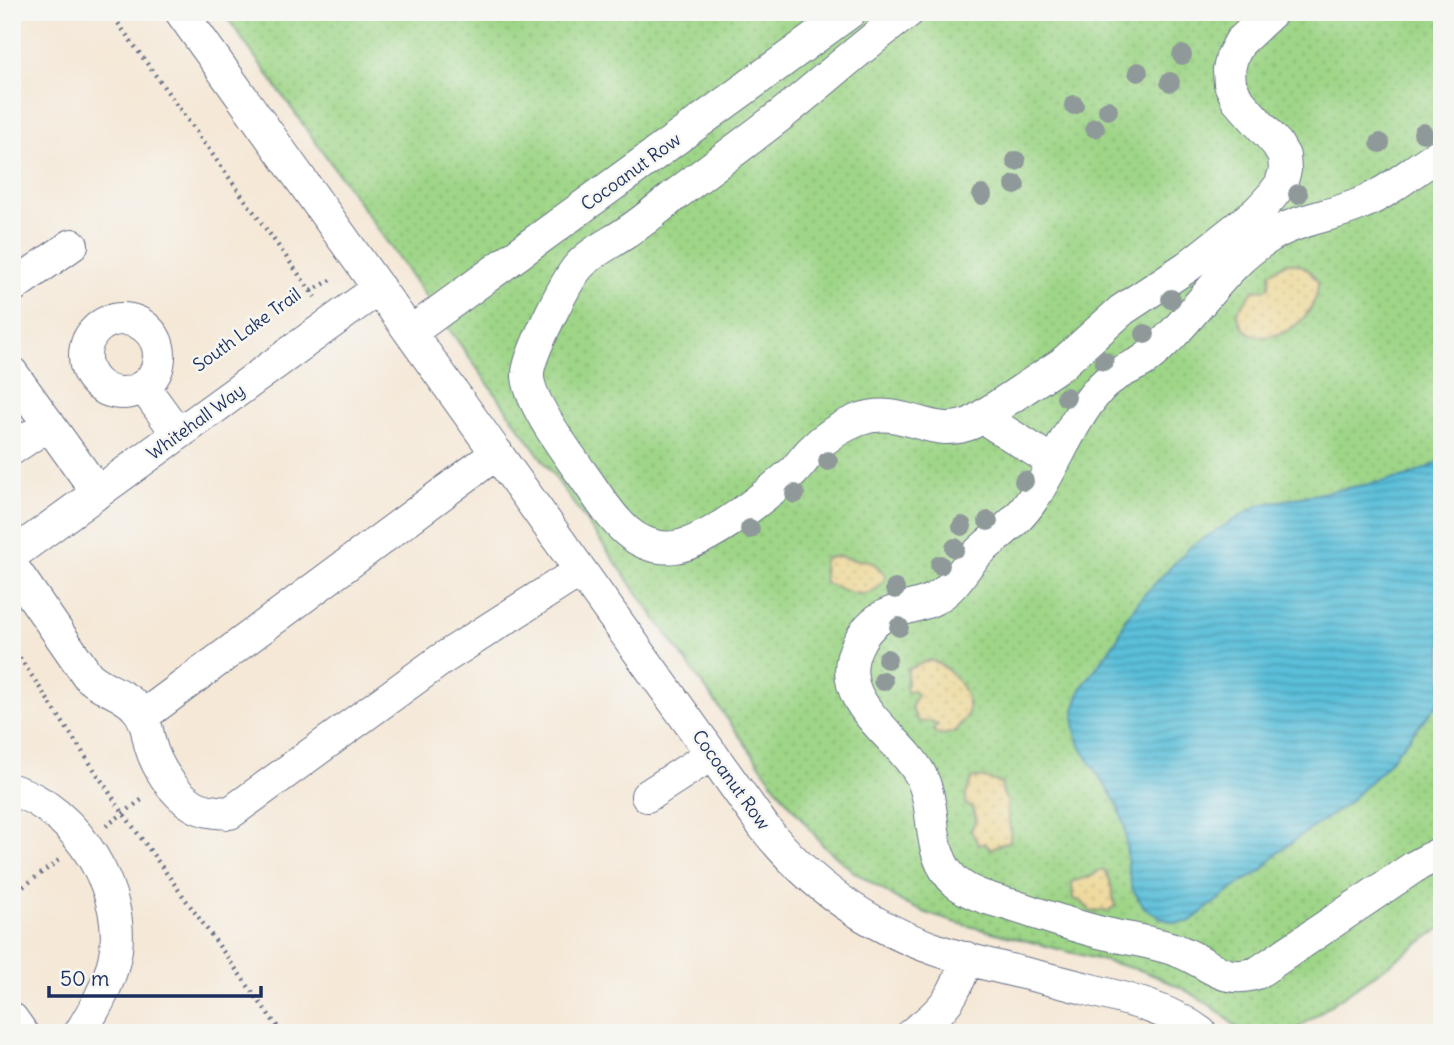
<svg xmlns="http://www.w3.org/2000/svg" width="1454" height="1045" viewBox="0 0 1454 1045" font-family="Delius,sans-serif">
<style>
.grass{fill:url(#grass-dots);stroke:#5c8272;stroke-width:2}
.sand{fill:url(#sand-dots);stroke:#84847e;stroke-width:2}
.water{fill:url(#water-rules);stroke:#3b779c;stroke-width:2}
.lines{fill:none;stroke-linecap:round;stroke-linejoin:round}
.minor-casing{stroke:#677088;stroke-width:34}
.path{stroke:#677088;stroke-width:4.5;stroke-dasharray:2 5;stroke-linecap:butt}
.minor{stroke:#fff;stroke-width:32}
.tree{fill:#8f999a}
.labels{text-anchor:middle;stroke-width:5;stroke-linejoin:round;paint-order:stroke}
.street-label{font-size:18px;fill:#1b2f5e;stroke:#f6f6f2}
</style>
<defs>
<pattern id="grass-dots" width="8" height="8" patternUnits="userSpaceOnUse" patternTransform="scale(1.75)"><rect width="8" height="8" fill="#9ed587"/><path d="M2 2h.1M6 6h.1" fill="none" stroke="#88b777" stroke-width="1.8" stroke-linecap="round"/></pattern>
<pattern id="sand-dots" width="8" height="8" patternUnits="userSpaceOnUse" patternTransform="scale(1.75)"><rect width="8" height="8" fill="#eeda9e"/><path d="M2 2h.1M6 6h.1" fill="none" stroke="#ccbb8a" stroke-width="1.8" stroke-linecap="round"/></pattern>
<pattern id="water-rules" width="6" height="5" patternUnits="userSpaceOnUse" patternTransform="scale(1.75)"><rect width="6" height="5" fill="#5bbfd9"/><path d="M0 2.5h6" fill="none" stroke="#4a9cb3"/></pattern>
</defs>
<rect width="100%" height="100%" fill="#f6f6f2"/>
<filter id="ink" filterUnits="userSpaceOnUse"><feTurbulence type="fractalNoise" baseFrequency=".0143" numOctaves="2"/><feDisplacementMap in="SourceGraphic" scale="14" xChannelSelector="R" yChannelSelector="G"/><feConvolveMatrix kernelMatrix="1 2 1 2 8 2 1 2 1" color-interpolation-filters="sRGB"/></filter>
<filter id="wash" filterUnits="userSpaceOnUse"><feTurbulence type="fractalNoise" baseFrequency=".00686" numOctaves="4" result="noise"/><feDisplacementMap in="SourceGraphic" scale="28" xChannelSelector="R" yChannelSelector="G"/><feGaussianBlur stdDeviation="1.57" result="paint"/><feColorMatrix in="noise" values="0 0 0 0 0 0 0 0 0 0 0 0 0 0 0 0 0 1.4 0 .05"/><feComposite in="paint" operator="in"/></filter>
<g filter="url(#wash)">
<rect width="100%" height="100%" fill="#f5e8d7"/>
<path class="grass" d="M223 12H1442V927L1291 1033H1242C1214 1003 1181 986 1143 971L961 924 931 915 904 903 854 872 823 845 778 790Z"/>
<path class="sand" d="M1286 263C1302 262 1310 270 1318 282 1318 333 1244 359 1237 312L1255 289 1264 290 1269 287 1270 273Z
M840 556C866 567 867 550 886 577 869 606 849 591 825 583L823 563 826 558Z
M931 660C950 667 971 691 968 712 967 720 959 723 956 731L943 735 936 733 933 729 938 725 932 721 919 722 911 708 917 694 911 690 908 693 906 688 908 669C917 667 921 662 931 660Z
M972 778H984L1001 783 1003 795 1007 800C1006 815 1012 827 1010 841L990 849 985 843 979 845 971 831 976 819 972 807 966 805V795Z
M1100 870H1105L1110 881 1115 906 1106 912 1102 910 1091 912 1081 901 1073 899 1072 882 1092 876Z"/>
<path class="water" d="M1442 461V699L1382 770 1347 804 1281 850 1259 873 1242 882 1189 922 1175 923 1159 917 1144 907 1132 888 1128 869 1125 827 1117 804 1081 748 1075 730 1074 710 1082 687 1118 638 1126 618 1144 595 1191 546 1259 505 1406 477Z"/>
</g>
<g filter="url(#ink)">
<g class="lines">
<defs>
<path id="minor" d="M181 12 764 827C809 884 868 926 937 950 985 966 1037 975 1087 989 1126 999 1168 1008 1201 1033
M908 12C864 44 824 81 781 115 744 144 706 171 669 200 654 212 640 224 624 234 609 244 590 253 578 267 566 281 529 354 528 373 526 397 565 450 580 471 604 503 627 553 675 547 710 542 766 495 793 472 800 465 805 457 811 451 825 437 840 427 858 420 904 403 929 441 972 423L1063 363 1122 310 1187 267 1258 211 1271 197 1281 184 1285 170 1284 156 1277 144 1237 99 1230 84 1229 70 1232 57 1240 42 1272 12
M1442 153C1414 169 1390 192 1360 204 1330 217 1297 219 1269 237 1229 261 1204 302 1172 335 1162 345 1153 355 1141 362 1126 370 1112 375 1100 388 1070 422 1057 463 1032 500 1018 522 997 535 978 553 968 563 961 575 952 585 923 618 880 596 857 646 831 701 898 734 920 774 939 810 924 855 957 883 973 896 995 900 1014 906 1045 916 1076 927 1107 934 1132 940 1157 942 1181 952 1211 964 1222 984 1257 973L1414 867 1442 852
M12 287 72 245
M85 356a37 37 0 1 1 74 0a37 37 0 1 1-74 0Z
M411 332 850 12
M12 373 98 493
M143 386 178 434
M982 417 1053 462
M12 449 49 424
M12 555 379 288
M12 566 88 676C103 690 126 694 137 709 146 719 147 731 150 744 156 766 173 793 193 805 204 812 217 812 230 813L442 659 580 571
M143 716 497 453
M12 790C76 808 130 895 114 960 108 987 94 1010 80 1033
M647 796 712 754
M12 1019 22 1033
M913 1033C945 1010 955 995 967 958"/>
</defs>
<use href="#minor" class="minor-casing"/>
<path class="path" d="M110 12 315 297
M311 291 333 279
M12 646 123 813 282 1033
M106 826 144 798
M12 895 59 860"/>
<use href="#minor" class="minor"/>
</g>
<g class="tree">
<circle cx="1182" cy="55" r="10"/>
<circle cx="1138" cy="72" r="10"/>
<circle cx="1170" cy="82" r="10"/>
<circle cx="1074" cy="105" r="10"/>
<circle cx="1108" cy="110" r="10"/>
<circle cx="1095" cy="128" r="10"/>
<circle cx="1423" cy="133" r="10"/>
<circle cx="1380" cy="143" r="10"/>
<circle cx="1016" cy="161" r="10"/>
<circle cx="1015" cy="185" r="10"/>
<circle cx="1298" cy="194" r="10"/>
<circle cx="982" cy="195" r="10"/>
<circle cx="1171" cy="299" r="10"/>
<circle cx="1145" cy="334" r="10"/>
<circle cx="1104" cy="361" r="10"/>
<circle cx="1066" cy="397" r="10"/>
<circle cx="828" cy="461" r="10"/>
<circle cx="1024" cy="481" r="10"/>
<circle cx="795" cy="494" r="10"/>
<circle cx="988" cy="521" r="10"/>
<circle cx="962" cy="526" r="10"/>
<circle cx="750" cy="529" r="10"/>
<circle cx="955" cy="548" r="10"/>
<circle cx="940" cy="565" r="10"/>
<circle cx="895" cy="589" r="10"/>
<circle cx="899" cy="627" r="10"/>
<circle cx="887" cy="659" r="10"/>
<circle cx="883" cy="681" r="10"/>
</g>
</g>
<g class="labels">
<g class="street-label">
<text transform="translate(631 172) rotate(-36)" y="6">Cocoanut Row</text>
<text transform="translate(247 330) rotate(-36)" y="6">South Lake Trail</text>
<text transform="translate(196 422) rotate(-36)" y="6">Whitehall Way</text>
<text transform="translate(731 780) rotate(54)" y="6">Cocoanut Row</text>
</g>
</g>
<rect width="1454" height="1045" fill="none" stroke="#f6f6f2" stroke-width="42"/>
<path d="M49 986v10h212v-10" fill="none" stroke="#1b2f5e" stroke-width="3.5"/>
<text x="60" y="986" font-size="21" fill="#1b2f5e" stroke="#f6f6f2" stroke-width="5" paint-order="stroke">50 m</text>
</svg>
